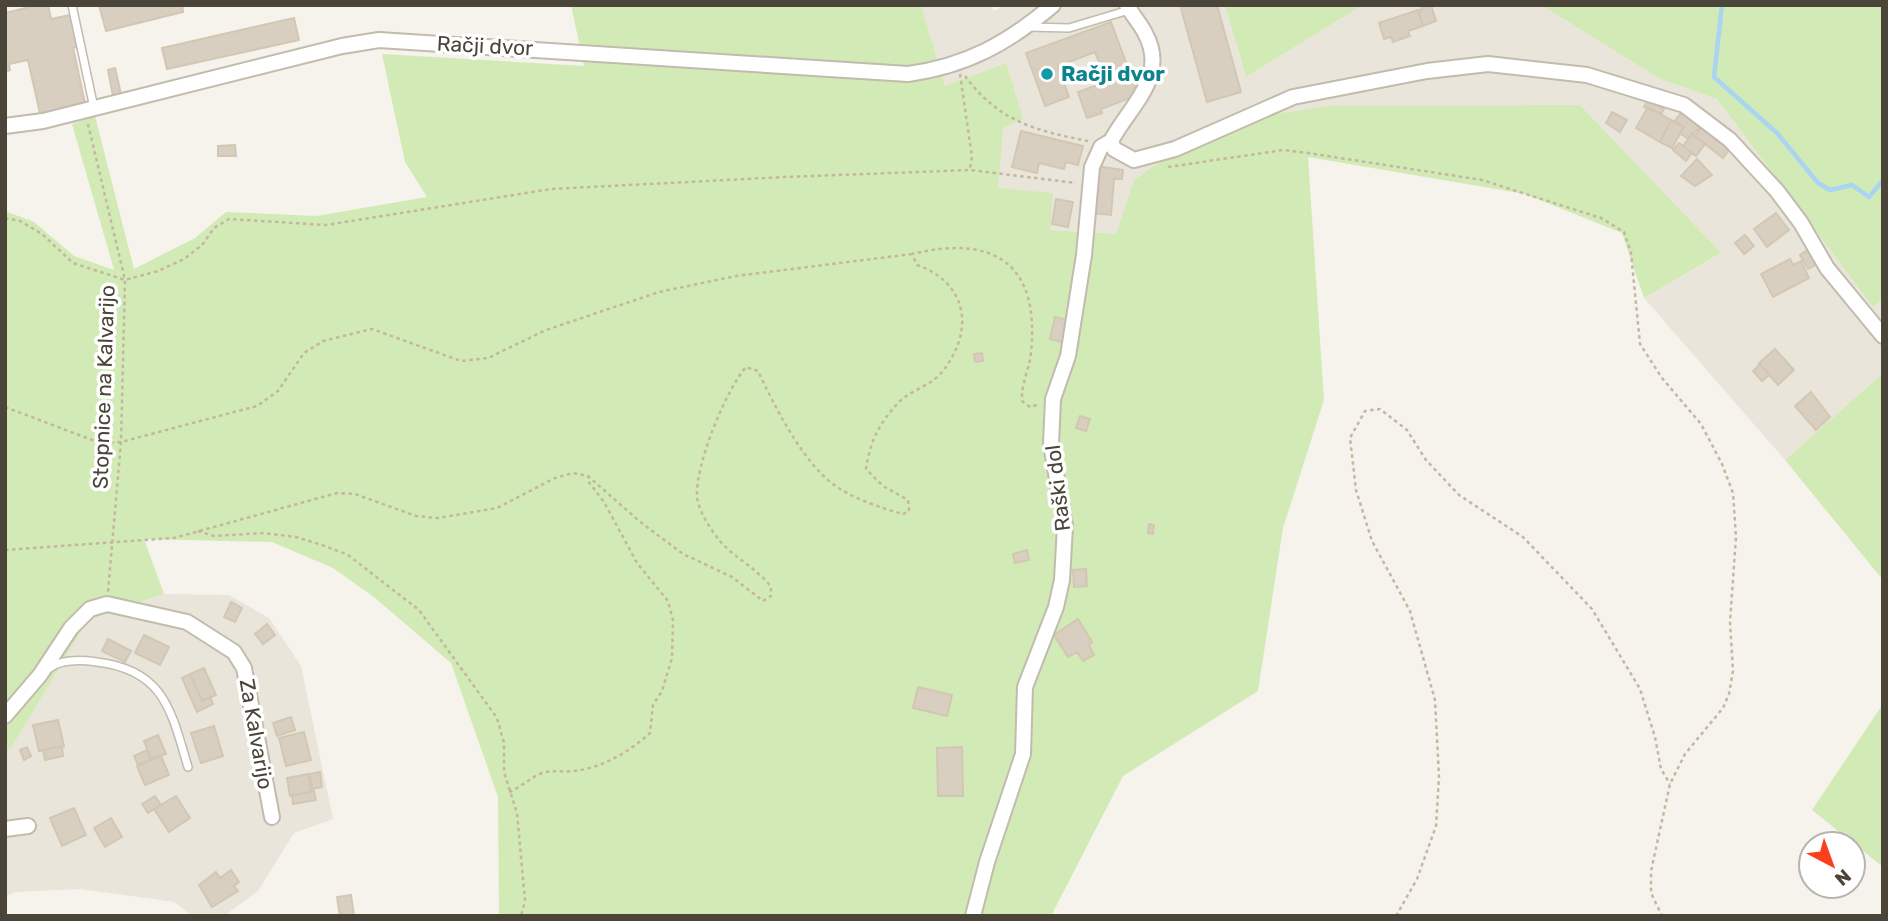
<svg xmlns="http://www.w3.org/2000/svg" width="1888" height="921" viewBox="0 0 1888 921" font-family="Rubik,sans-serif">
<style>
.residential{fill:#eae5da}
.green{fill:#d2eab5}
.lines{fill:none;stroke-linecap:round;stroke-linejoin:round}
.stream{stroke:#a9d4f2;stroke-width:4.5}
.building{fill:#d8cfc1;stroke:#d3c7b4;stroke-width:2}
.lane-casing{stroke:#c2bbae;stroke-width:10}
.street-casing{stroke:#c2bbae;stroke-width:18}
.path{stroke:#c4b79f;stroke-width:2.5;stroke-dasharray:3.5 3.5;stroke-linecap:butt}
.lane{stroke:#fff;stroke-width:7}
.street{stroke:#fff;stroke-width:14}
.culture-dot{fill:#0f9aa8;stroke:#fff;stroke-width:2.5}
.labels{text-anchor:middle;stroke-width:7;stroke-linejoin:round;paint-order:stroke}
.street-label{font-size:21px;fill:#4b4439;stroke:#fff}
.culture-label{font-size:21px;font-weight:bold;fill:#0d838f;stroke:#fff;text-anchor:start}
</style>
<rect width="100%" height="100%" fill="#f6f3ec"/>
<path class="residential" d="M921 5H991L994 11 1005 5H1225L1246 77 1363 5H1541L1660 79 1717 99 1873 306 1883 299V373L1785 460 1644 298 1720 254 1580 105 1134 180 1116 234 1049 230 998 188 1006 63 945 87Z
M164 594 229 595 269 618 301 666 333 819 294 833 258 891 224 916H192L175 902 80 889 15 892 5 897V751L11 748 88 620Z"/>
<path class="green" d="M571 5H921L945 86 1006 63 1023 119 1003 128 998 188 1053 193 1050 230 1116 234 1134 180 1182 147 1257 117 1327 106 1580 105 1721 253 1644 298 1622 233 1525 194 1308 157 1324 400 1283 528 1258 691 1123 776 1051 916H499L498 797 451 663 374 597 333 568 272 542 144 539 164 594 88 620 11 748 5 751V211L34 222 74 256 114 270 72 124 95 116 134 269 195 238 226 212 316 216 427 197 405 162 382 54 584 66Z
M1225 5H1363L1246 77Z
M1541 5H1883V299L1873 307 1717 99 1660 79Z
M1883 373V580L1785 460Z
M1883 704V867L1812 810Z"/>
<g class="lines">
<path class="stream" d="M1722 5 1714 77 1777 133 1818 183 1830 190 1852 185 1869 197 1883 180"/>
</g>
<path class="building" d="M38 5H48L51 19 70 15 77 47 73 48 86 108 41 118 28 60 9 64 10 70 5 72V13Z
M99 5H182L183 12 106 31Z
M1180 5H1217L1241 92 1207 102Z
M1421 5H1431L1436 21 1423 26 1418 11 1422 9Z
M1418 10 1423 26 1408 31 1410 36 1393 42 1391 37 1384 39 1379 23Z
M294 18 299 40 167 69 162 48Z
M1111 22 1138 95 1101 109 1102 113 1087 118 1078 92 1106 82 1095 52 1058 66 1069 97 1045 106 1026 53Z
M115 68 121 94 113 96 108 70Z
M1648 100 1664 109 1661 114 1644 107Z
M1648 107 1671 120 1660 142 1636 128Z
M1686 107 1705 122 1688 139 1680 133 1684 127 1674 122Z
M1612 112 1627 120 1620 132 1606 123Z
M1671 120 1684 127 1672 148 1660 142Z
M1704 124 1732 146 1723 158 1695 136Z
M1021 131 1083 146 1078 165 1066 162 1064 169 1039 163 1037 173 1012 167Z
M1692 134 1705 144 1696 156 1683 146Z
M1679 143 1692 153 1686 161 1673 150Z
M235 145 236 156H218V146Z
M1697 159 1712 175 1695 186 1681 176Z
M1097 166 1123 170 1122 179H1114L1111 215 1093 213Z
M1056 199 1073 202 1068 227 1052 224Z
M1776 213 1789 230 1767 247 1754 229Z
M1745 235 1754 246 1744 254 1735 243Z
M1809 249 1817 264 1808 269 1800 255Z
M1790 259 1793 265 1801 261 1809 278 1773 297 1761 274Z
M1055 317 1067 320 1063 342 1050 339Z
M1775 349 1794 370 1778 385 1759 363Z
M982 353 983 361 975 362 974 354Z
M1760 364 1769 375 1762 381 1753 371Z
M1811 392 1830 417 1816 430 1795 406Z
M1080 416 1090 419 1086 431 1076 428Z
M1149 524 1154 525 1153 534 1148 533Z
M1027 550 1029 560 1015 563 1013 554Z
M1086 569 1087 586 1074 587 1073 570Z
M231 602 242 608 235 622 224 617Z
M1078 619 1092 642 1089 645 1094 655 1083 661 1077 652 1068 657 1054 635Z
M267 624 275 635 263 644 255 634Z
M144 635 169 647 160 665 135 653Z
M108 639 131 651 125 662 102 651Z
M204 668 216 695 202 701 190 674Z
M190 674 202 701 210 697 213 704 197 712 182 678Z
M918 687 952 695 947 716 913 708Z
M291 717 295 730 277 736 273 723Z
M58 720 64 746 39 751 33 725Z
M214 726 223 756 201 763 191 733Z
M304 732 311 760 286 766 279 738Z
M158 735 166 754 151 759 144 741Z
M62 746 63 756 45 760 43 750Z
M27 747 31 756 24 760 20 750Z
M962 747 963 796H938L937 748Z
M147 750 151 759 138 765 134 756Z
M161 756 169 775 145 785 137 766Z
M320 772 322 787 312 789 310 774Z
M308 774 311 792 290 796 287 778Z
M314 791 316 800 293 804 292 795Z
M155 796 161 805 148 813 142 804Z
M176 796 190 818 169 832 154 809Z
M74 808 86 835 62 846 50 818Z
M111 818 122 837 105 847 94 828Z
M231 870 239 882 234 886 238 891 212 907 199 885 216 872 220 878Z
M351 895 354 916H340L337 897Z"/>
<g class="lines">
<defs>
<path id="lane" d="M72 5 94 108
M1028 27 1069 28 1129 10
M50 668C62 659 83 660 97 662 164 670 171 710 188 767"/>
<path id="street" d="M1127 5C1132 15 1140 23 1145 33 1169 77 1130 105 1111 141L1114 149 1134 160 1175 149 1293 97 1427 71 1488 64 1587 75 1684 105 1730 140 1777 191 1801 223 1827 268 1883 336
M5 126 43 121 342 46 379 40 908 74C967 66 1008 43 1053 5
M5 716 40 675 71 628 90 609 107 604 187 622 234 652 244 668 272 817
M5 829 28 826
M973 916 987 862 1023 754 1025 687 1056 607 1062 580 1065 526 1051 444 1053 399 1068 356 1084 255 1092 167 1101 147 1111 141"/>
</defs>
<use href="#lane" class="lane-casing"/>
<use href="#street" class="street-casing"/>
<path class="path" d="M960 74 972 157 970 168
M965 76C998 121 1036 131 1088 141
M88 124 125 280 121 442 108 592
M1168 167 1283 150 1308 153 1482 180 1601 218 1624 232 1631 253 1640 344 1662 378 1701 424 1722 464 1733 493 1736 537 1730 622 1733 671 1729 694 1723 708 1685 754 1670 784 1651 871V893L1662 916
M5 218 20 221 42 234 73 263 125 280 158 271 184 259 202 245 214 228 229 219 326 225 551 189 785 177 970 170 1076 183
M5 407 100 443 121 442 257 406 278 391 304 353 323 341 372 329 461 361 488 358 546 330 659 292 736 276 912 254
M198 531 214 536 264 533 296 537 322 545 348 555 419 610 497 718 504 743V772L517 813 525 901 521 916
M5 550 174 538 337 493 355 494 416 516 438 518 497 508 555 478 573 473 588 476 639 521 683 554 732 577 763 601 771 596V587C757 568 734 558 719 540 710 528 699 512 697 497 695 465 726 390 746 367L758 371C774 405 802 461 833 484 851 498 881 508 903 514L909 511 908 500 883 486 866 469C870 441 879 424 898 403 910 390 931 386 942 372 975 331 968 283 917 265L912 254C995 234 1040 264 1031 353 1029 370 1021 384 1022 401L1030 407 1040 404
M509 792C521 787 530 778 542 773 554 769 563 773 574 771 602 768 629 752 650 733L653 705 662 691 672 658 673 620 668 601 637 563 604 502 588 481V476
M1396 916 1417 879 1436 826 1439 777 1435 700 1410 611 1372 541 1356 490 1350 438 1365 411 1380 409 1407 430 1426 460 1459 495 1523 537 1592 609 1640 689 1655 737 1661 769 1670 784"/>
<use href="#lane" class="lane"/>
<use href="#street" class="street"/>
</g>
<circle class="culture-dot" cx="1047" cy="74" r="7"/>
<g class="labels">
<g class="street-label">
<text transform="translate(485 46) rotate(3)" y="7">Račji dvor</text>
<text transform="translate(104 387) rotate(-88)" y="7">Stopnice na Kalvarijo</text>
<text transform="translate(1058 488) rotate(-97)" y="7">Raški dol</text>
<text transform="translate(256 734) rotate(80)" y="7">Za Kalvarijo</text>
</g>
<g class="culture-label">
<text x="1061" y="81">Račji dvor</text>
</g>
</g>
<rect width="1888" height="921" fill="none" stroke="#4b4439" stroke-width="14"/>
<g transform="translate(1832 865) rotate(139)"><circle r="33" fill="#ffffff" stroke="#b7b4b0" stroke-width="2"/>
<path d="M0-5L12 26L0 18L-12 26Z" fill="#fc3f1d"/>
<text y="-10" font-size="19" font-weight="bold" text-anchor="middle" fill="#4b4439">N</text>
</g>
</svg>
